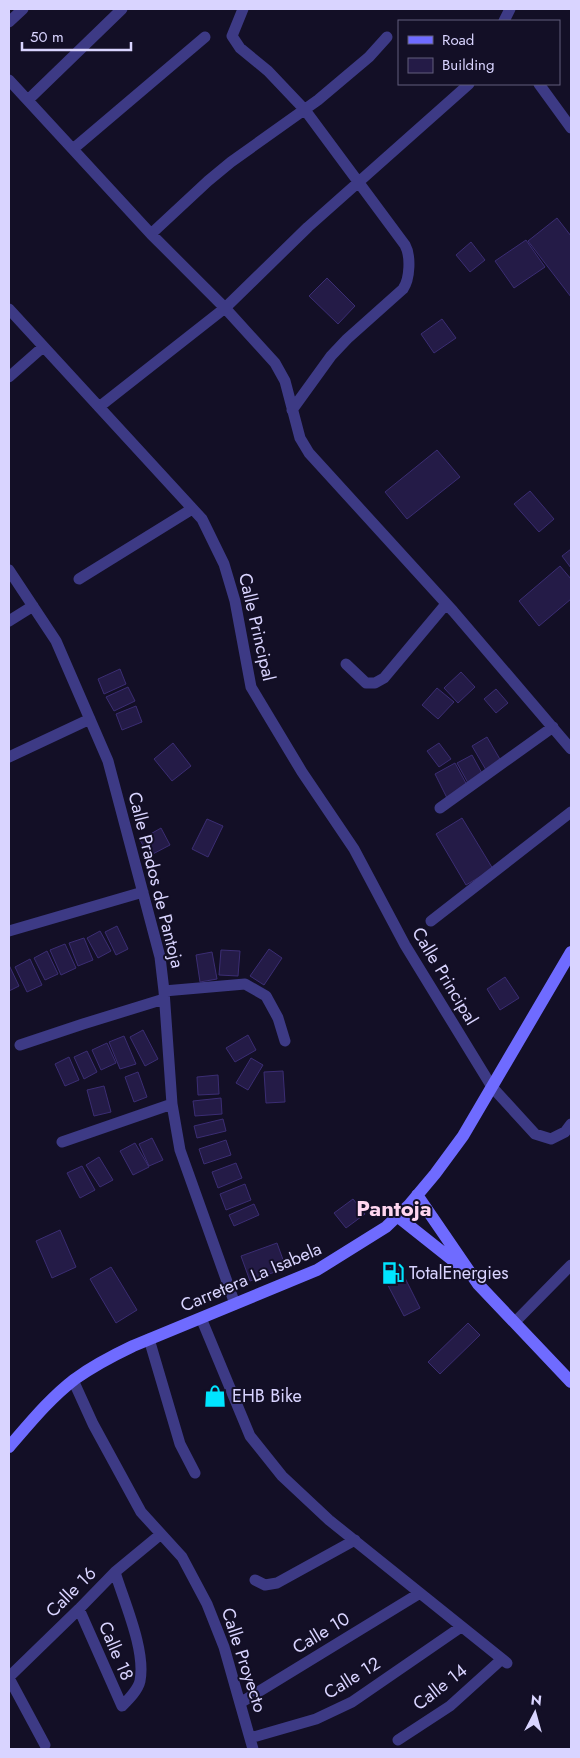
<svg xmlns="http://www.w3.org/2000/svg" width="580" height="1758" viewBox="0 0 580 1758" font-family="Jost,sans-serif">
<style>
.building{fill:#241b47;stroke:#3b2d73}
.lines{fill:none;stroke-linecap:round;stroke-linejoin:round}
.street{stroke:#3d3a85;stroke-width:11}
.secondary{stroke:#6f6bff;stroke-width:12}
.labels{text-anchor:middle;stroke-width:4;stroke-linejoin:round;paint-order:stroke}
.street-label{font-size:18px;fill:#d9d4ff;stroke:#130f26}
.poi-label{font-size:18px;fill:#d9d4ff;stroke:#130f26;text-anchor:start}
.district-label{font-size:22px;font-weight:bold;fill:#ffd6f0;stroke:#130f26}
</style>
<rect width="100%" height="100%" fill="#130f26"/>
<path class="building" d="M557 218 571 236V297L528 241Z
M526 240 545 267 514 288 495 261Z
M471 242 485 260 470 272 456 255Z
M327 278 355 306 338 324 309 296Z
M442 319 456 338 434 353 421 334Z
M437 450 460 477 407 519 385 492Z
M530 491 554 519 539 532 514 504Z
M571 549V568L562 556Z
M560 566 571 579V599L539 626 519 601Z
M120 669 126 684 104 694 98 679Z
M461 672 475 687 458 703 444 688Z
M128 687 135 701 114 711 106 697Z
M437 688 454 702 438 719 422 705Z
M496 689 508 703 496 713 484 699Z
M136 706 142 722 122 730 116 714Z
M487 737 501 761 486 770 472 746Z
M173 743 191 766 172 781 154 759Z
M439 743 451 759 439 767 427 751Z
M472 755 483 775 468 783 457 763Z
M455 763 468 787 447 798 435 774Z
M462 818 493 869 466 885 436 834Z
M207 819 223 826 208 857 192 849Z
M161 828 170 845 149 856 140 840Z
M117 926 128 949 116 955 105 932Z
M100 931 111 951 98 958 87 938Z
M84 938 93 960 78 966 69 943Z
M65 944 76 968 61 975 50 950Z
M269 949 282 958 264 985 250 976Z
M221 950 240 951 238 976 219 975Z
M47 951 58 974 45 980 34 958Z
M212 952 217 979 200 982 196 955Z
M30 959 42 985 27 992 15 967Z
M9 965 19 986 9 991Z
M505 977 519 998 500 1010 487 989Z
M143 1030 158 1059 145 1066 130 1037Z
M248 1035 256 1050 235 1062 226 1048Z
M124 1036 136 1064 120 1069 109 1042Z
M107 1043 116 1063 101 1070 92 1050Z
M87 1051 97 1072 84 1079 74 1057Z
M69 1057 79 1080 65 1086 55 1064Z
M251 1058 263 1065 248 1090 236 1083Z
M283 1071 285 1102 266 1103 264 1072Z
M138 1072 147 1097 134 1102 125 1077Z
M218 1075 219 1094 198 1095 197 1077Z
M104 1086 111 1112 94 1116 87 1090Z
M221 1098 222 1114 195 1116 193 1101Z
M223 1119 226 1131 197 1138 194 1126Z
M152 1138 163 1160 149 1166 139 1144Z
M226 1140 231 1155 204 1164 199 1149Z
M135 1143 149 1167 133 1175 120 1151Z
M99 1157 113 1180 100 1187 86 1165Z
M236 1163 242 1178 218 1188 212 1172Z
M82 1166 95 1190 80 1198 67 1173Z
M245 1184 251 1200 226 1210 220 1194Z
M353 1199 365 1214 346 1228 334 1213Z
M254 1204 259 1215 234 1226 229 1215Z
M60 1230 76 1267 52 1278 36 1241Z
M277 1243 286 1268 250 1281 241 1256Z
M398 1264 420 1308 404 1316 381 1272Z
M111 1267 137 1310 116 1323 90 1279Z
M468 1323 480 1335 440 1374 428 1362Z"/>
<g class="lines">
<path class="street" d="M243 9 232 36 240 48 268 71 305 110 405 245C411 256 410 279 403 289L347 339 331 356 292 410
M504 21 510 9
M9 22 23 9
M9 80 151 234 225 308 275 363 285 381 300 438 309 453 453 611 571 749
M539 84 571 128
M28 100 122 9
M73 149 205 37
M151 234 208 181 231 162 318 100 369 57 387 37
M9 309 202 519 224 564 235 601 251 687 302 772 354 849 405 945 492 1087 535 1134 551 1139 565 1132 571 1124
M9 377 43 347
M99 407 225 308 308 227 469 84
M9 570 56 641 108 761 160 957 164 991 172 1104 180 1150 235 1304
M79 579 192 509
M9 621 33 606
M346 664 366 683H375L384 678 446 604
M9 757 90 719
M440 808 553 727
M431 921 571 812
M9 931 143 892
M164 991 245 984 266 996 278 1018 285 1041
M20 1045 83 1024 164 999
M62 1142 172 1104
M201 1318 250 1436 282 1476 329 1520 507 1663
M515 1322 571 1265
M149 1339 180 1444 195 1473
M73 1380 93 1424 141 1512 182 1557 207 1604 224 1647 253 1749
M255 1580 265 1585 277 1583 355 1540
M79 1609 122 1706C129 1699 138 1690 140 1681 146 1650 124 1602 115 1572
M9 1677 79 1609 115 1572 161 1534
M9 1678 45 1745
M240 1703 420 1593
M250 1738 316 1719 352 1702 461 1627
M398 1740 450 1706 502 1659"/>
<path class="secondary" d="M417 1195 478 1284 571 1382
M397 1216 460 1266
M9 1447C29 1424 50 1398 75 1379 93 1366 112 1356 133 1346L317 1270 386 1227 409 1205 435 1174 463 1136 571 952"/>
</g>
<defs>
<symbol id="fuel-bare" viewBox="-9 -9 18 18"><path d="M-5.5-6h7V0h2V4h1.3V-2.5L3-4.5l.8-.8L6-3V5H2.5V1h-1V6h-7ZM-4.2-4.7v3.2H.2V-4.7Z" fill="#00e5ff" stroke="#130f26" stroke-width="2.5" paint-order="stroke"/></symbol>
<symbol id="shop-bare" viewBox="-9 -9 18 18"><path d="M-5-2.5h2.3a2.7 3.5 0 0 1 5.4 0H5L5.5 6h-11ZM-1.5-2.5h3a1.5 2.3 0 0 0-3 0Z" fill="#00e5ff" stroke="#130f26" stroke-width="2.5" paint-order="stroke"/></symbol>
</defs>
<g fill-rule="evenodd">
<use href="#fuel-bare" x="377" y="1257" width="32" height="32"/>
<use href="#shop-bare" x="199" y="1380" width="32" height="32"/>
</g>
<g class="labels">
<g class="street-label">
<text transform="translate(257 627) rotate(77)" y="6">Calle Principal</text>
<text transform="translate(156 880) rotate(76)" y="6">Calle Prados de Pantoja</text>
<text transform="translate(445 976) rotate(59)" y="6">Calle Principal</text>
<text transform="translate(251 1277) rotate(-23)" y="6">Carretera La Isabela</text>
<text transform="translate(71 1592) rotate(-45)" y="6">Calle 16</text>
<text transform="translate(321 1633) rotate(-31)" y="6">Calle 10</text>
<text transform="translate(116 1651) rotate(67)" y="6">Calle 18</text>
<text transform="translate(244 1660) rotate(72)" y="6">Calle Proyecto</text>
<text transform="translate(352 1678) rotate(-32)" y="6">Calle 12</text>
<text transform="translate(440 1687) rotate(-38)" y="6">Calle 14</text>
</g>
<g class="poi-label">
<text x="409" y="1279">TotalEnergies</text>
<text x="232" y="1402">EHB Bike</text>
</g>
<g class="district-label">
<text x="394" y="1216">Pantoja</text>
</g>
</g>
<rect width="580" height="1758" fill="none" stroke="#d9d4ff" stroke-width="20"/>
<rect x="398" y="20" width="162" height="65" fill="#130f26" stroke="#625e7d"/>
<rect x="408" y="36" width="25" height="8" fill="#6f6bff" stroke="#625e7d"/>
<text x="442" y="45" font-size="15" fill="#d9d4ff">Road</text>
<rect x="408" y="58" width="25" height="15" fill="#241b47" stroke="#625e7d"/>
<text x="442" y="70" font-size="15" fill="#d9d4ff">Building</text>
<g transform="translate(535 1713) rotate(6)" stroke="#130f26" stroke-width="4" paint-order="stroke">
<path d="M0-4L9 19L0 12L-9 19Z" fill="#d9d4ff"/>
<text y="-8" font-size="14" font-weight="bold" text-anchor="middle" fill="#d9d4ff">N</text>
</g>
<path d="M22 42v8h109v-8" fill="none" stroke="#d9d4ff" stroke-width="2.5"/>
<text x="30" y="42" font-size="15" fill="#d9d4ff" stroke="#130f26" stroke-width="4" paint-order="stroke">50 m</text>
</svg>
